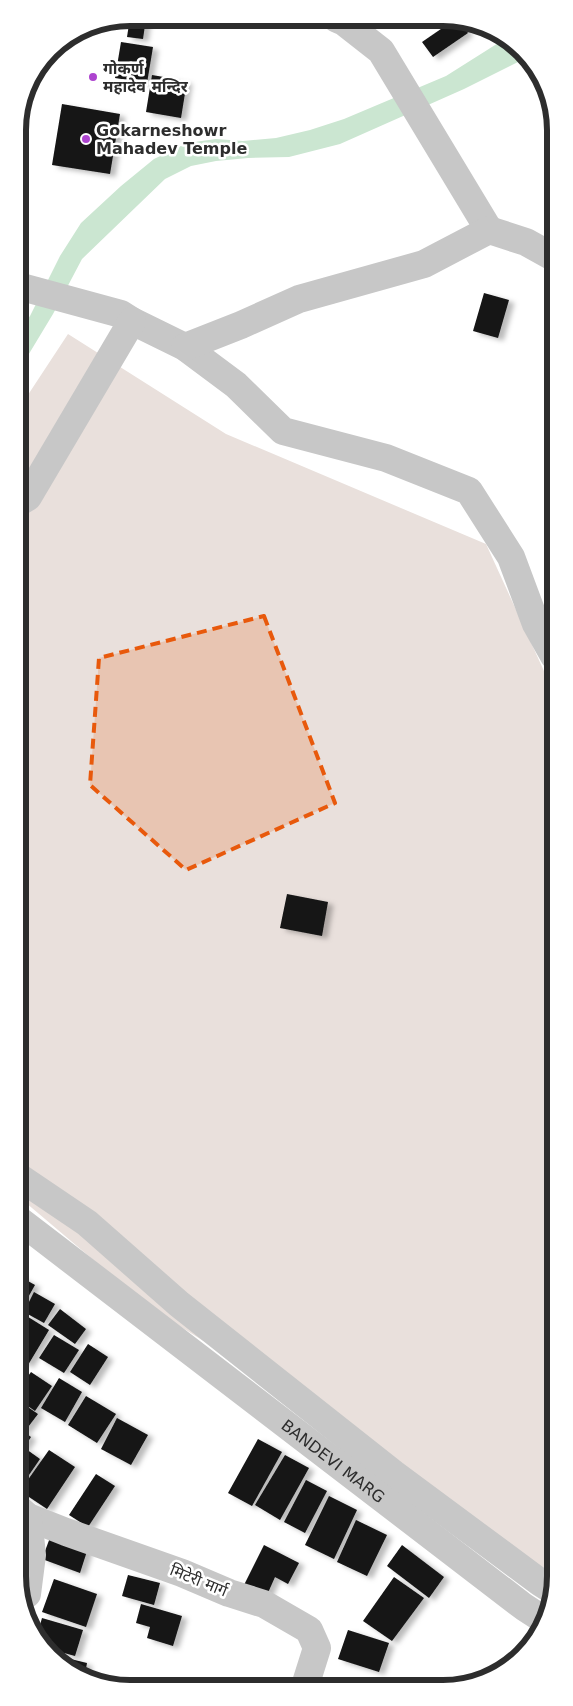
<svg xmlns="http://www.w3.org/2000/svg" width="573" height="1706" viewBox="0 0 573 1706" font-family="'DejaVu Sans','Noto Sans Devanagari',sans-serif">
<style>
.green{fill:#e9e0dc}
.water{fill:#cbe6d1}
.building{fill:#141414;filter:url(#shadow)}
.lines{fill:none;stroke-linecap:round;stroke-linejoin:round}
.minor{stroke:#c7c7c7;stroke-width:28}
.marked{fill:#e8590c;fill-opacity:0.2;stroke:#e8590c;stroke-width:4;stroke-dasharray:10 6;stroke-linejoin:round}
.poi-dot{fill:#ad44cf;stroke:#fff;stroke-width:2}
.labels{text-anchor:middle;stroke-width:5;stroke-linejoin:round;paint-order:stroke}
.poi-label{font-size:16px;font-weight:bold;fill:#2d2d2d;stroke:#fff;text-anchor:start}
.street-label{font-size:16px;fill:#2d2d2d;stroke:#fff}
.rim{fill:none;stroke:#2d2d2d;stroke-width:6}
</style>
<defs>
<filter id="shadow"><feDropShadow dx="5.5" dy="3" stdDeviation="2.5" flood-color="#0004"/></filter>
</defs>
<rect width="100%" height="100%" fill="#fff"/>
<path class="green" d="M68 334 226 434 486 544 554 693 555 1583 234 1360 149 1307 19 1197 18 410Z"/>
<path class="water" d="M503 40 522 50 526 58 464 89 340 144 289 157 248 158 216 161 191 166 165 179 82 259 53 314 18 372V332L30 316 60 256 81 223 121 186 154 159 187 143 216 139 243 141 276 138 310 130 344 119 446 76Z"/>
<path class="building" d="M130 18H146L143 39 127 37Z
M454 20H458L468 33 433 57 422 42Z
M121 42 153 47 147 83 115 78Z
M152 75 187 81 181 118 146 112Z
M62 104 120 114 110 174 52 165Z
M484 293 509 300 498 338 473 331Z
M287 894 328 902 322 936 280 928Z
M19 1276 35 1285 22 1308 19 1306Z
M34 1292 55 1304 44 1323 24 1312Z
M60 1309 86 1329 75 1344 48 1325Z
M25 1315 49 1330 28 1365 19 1359V1323Z
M54 1335 79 1350 64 1373 39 1358Z
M88 1344 108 1357 90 1385 70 1372Z
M31 1372 52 1386 35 1411 19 1400V1389Z
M59 1378 82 1392 65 1422 41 1408Z
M86 1396 116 1414 97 1443 68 1425Z
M19 1401 38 1414 25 1431 20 1427Z
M117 1418 148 1435 131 1465 101 1449Z
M20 1429 31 1437 20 1454Z
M258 1439 282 1452 252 1506 228 1493Z
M26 1449 40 1459 20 1488V1458Z
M49 1450 75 1467 47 1509 20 1491Z
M285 1455 309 1468 280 1520 255 1505Z
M96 1474 115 1486 88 1527 69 1515Z
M306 1480 327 1491 305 1533 284 1522Z
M329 1496 357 1510 334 1559 305 1545Z
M356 1520 387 1535 367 1576 337 1562Z
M51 1535 88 1548 80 1573 42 1559Z
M264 1545 299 1563 288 1584 275 1577 267 1595 244 1585Z
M402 1545 444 1577 429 1598 387 1566Z
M128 1575 160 1583 154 1605 122 1596Z
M394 1577 424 1598 392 1641 363 1621Z
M54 1579 97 1594 86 1627 42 1612Z
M141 1604 182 1616 173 1646 147 1638 150 1627 136 1623Z
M42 1618 83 1630 75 1656 46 1648 38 1632Z
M348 1630 389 1643 379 1672 338 1659Z
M521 1642 529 1647 528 1650 510 1660Z
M50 1654 87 1663 85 1674 51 1656Z
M461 1677 472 1682 465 1686H457Z"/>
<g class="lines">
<g class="minor">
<path d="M337 19 344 22 381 51 489 230"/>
<path d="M18 286 121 314 132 321 185 347 236 385 283 431 386 458 469 491 511 557 536 624 554 656"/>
<path d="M185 347 241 325 299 299 424 264 489 230 526 242 553 257"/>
<path d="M18 503 28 497 132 321"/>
<path d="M19 1177 87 1223 179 1304 394 1474 541 1583 552 1590"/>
<path id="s1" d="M19 1220 524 1607 541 1618"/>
<path d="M20 1510 28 1517 66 1532 182 1573 229 1593 264 1604 309 1630 317 1648 305 1686"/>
<path d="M20 1593 27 1594 32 1555 28 1517"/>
</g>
</g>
<path class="marked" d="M264 616 335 803 186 870 90 785 99 658Z"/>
<g class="poi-dot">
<circle cx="93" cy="77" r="5"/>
<circle cx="86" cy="139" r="5"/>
</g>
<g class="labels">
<g class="poi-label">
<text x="103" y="74">गोकर्ण<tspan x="103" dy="18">महादेव मन्दिर</tspan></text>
<text x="96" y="136">Gokarneshowr<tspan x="96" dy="18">Mahadev Temple</tspan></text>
</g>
<g class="street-label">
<text dy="6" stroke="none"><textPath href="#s1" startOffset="396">BANDEVI MARG</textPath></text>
<text transform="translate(199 1580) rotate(22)" y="6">मिटेरी मार्ग</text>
</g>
</g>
<path d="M0 0H573V1706H0ZM130 26H443A104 104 0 0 1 547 130V1576A104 104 0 0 1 443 1680H130A104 104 0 0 1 26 1576V130A104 104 0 0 1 130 26Z" fill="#fff" fill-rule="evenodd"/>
<path class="rim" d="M130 26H443A104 104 0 0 1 547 130V1576A104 104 0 0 1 443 1680H130A104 104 0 0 1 26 1576V130A104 104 0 0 1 130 26Z"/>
</svg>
